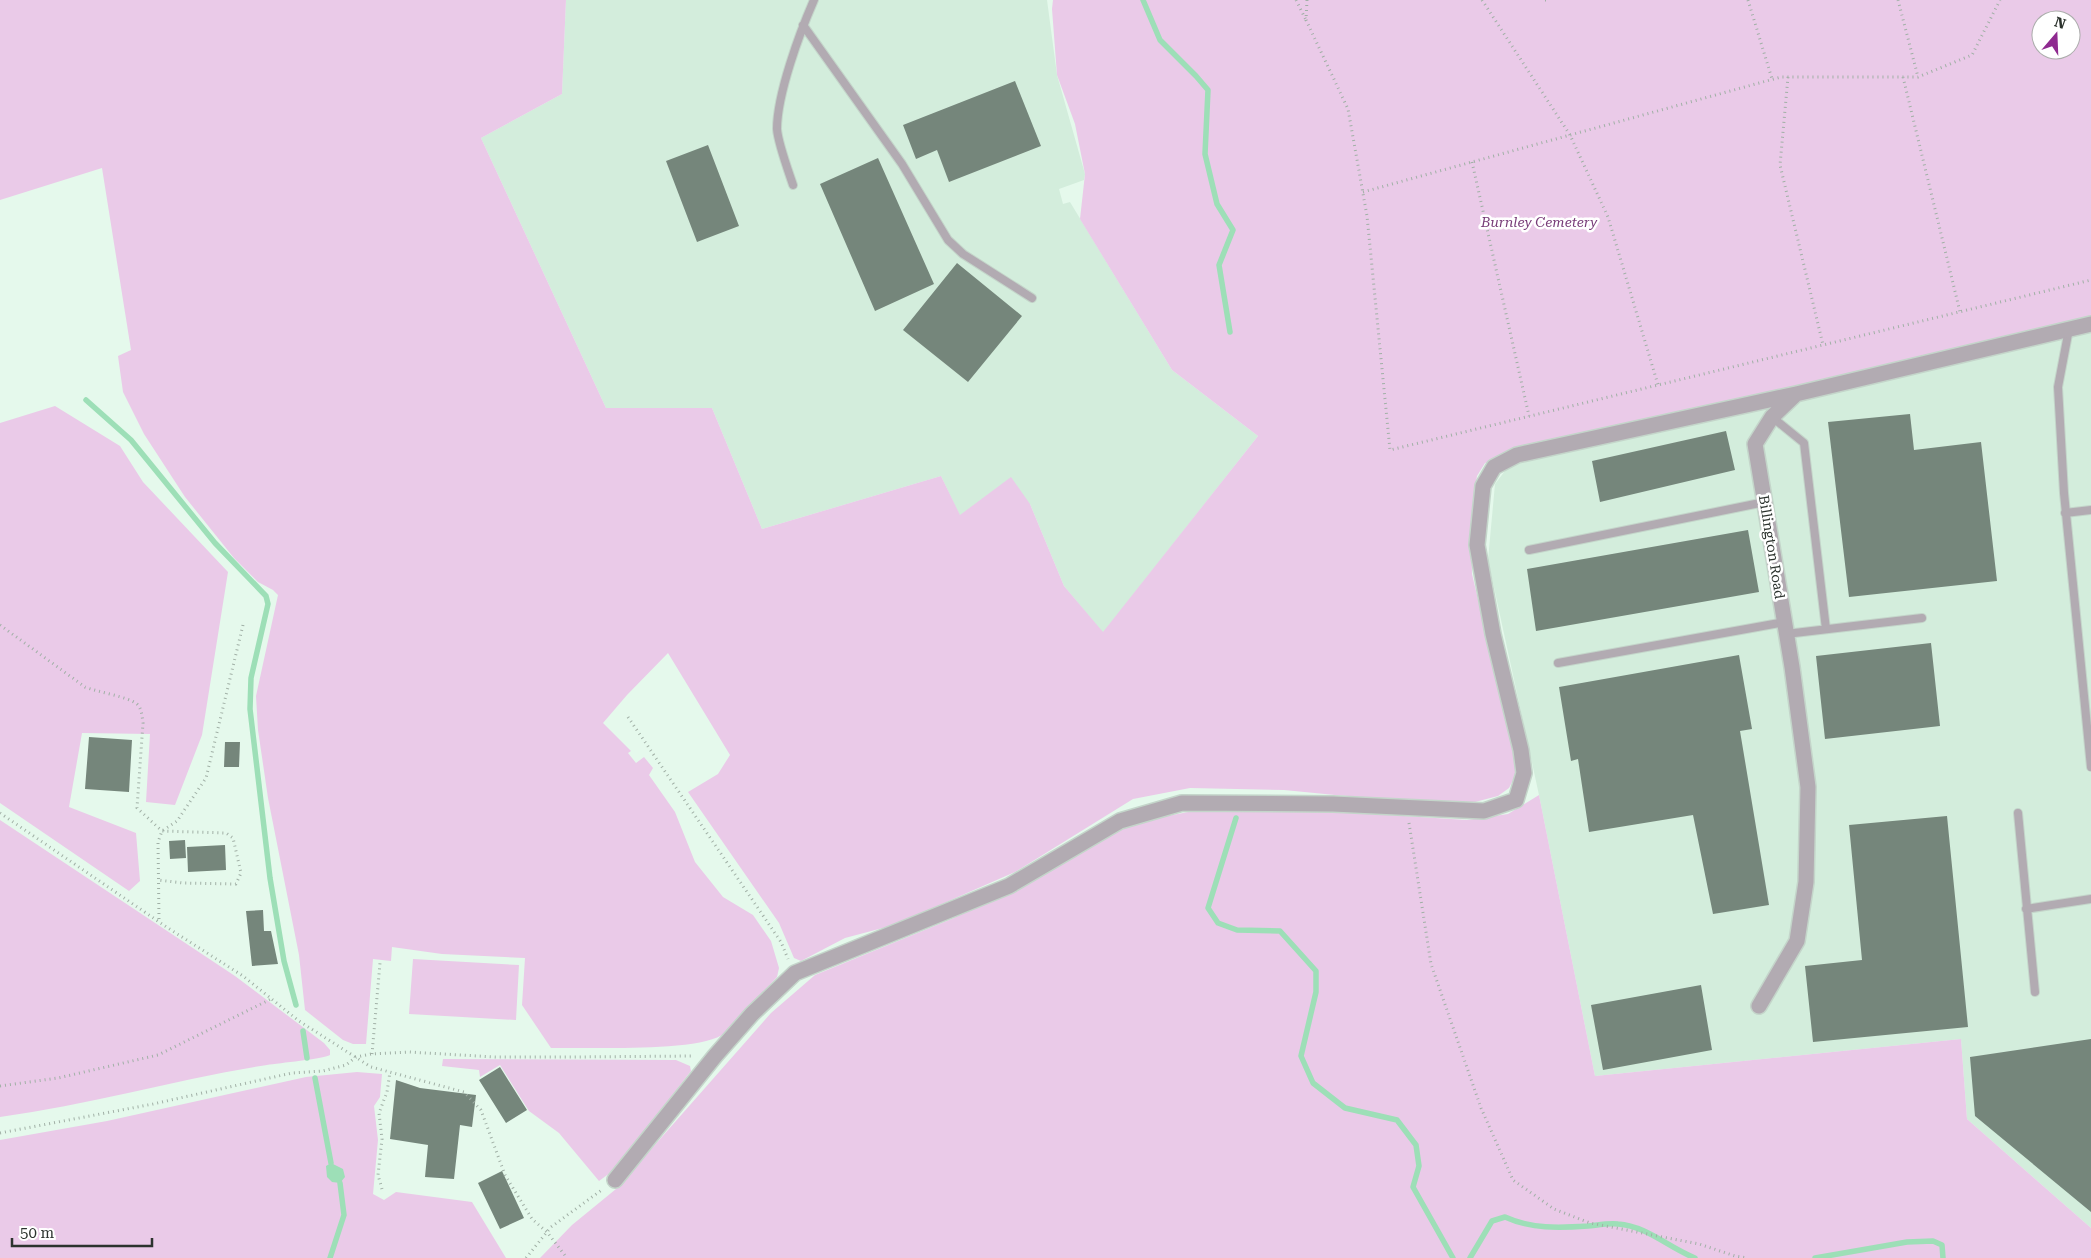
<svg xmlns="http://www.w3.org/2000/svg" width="2091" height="1258" viewBox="0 0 2091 1258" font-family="'Roboto Serif',serif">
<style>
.built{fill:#d3eddc}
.green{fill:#eacae8;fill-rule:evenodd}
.water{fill:#9ddfb7}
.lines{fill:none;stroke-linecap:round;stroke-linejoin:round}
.stream{stroke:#9ddfb7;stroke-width:5.5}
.building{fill:#75867b}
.lane-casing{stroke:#c4d5ca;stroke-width:10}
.street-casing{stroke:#c4d5ca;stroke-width:18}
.path{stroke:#a1b0a6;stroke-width:3;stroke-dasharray:1 4;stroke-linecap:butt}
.lane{stroke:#b2abb2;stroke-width:8}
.street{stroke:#b2abb2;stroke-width:15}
.labels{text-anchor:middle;stroke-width:5;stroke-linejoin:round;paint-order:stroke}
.park-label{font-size:14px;font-style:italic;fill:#783c78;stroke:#fff}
.street-label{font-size:14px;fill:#2c332e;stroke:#fff}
</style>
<rect width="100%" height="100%" fill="#e5f9ec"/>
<path class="built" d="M566 0H1047L1057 75 1085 174 1084 180 1059 189 1063 204 1070 202 1172 370 1258 436 1103 633 1064 586 1030 504 960 516 941 476 762 529 712 408H606L481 138 562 94Z
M2091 324V1228L1967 1119 1961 1039 1595 1076 1539 795 1488 560 1495 484 1517 455Z"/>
<path class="green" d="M0 0H566L562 94 481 138 606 408H712L762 529 941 476 960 515 1011 477 1030 504 1064 586 1103 632 1258 436 1172 370 1080 219 1085 174 1075 124 1057 75 1052 9 1053 0H2091V324L1485 463 1477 476 1471 519 1472 574 1517 764 1514 778 1509 788 1498 796 1475 802 1445 803 1335 795 1284 790 1190 788 1133 799 1015 872 894 925 845 938 801 961 794 958 779 923 688 792 718 774 730 755 668 653 627 695 603 723 631 751 628 753 636 763 644 757 653 768 649 775 675 812 695 862 723 897 753 915 771 941 779 968 777 977C761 994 742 1019 725 1033 701 1053 586 1047 551 1048L522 1005 525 958 442 954 392 947 391 961 373 959 366 1044H353L343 1040 305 1010 299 955 268 798 258 730 256 696 278 595 273 590 258 582 234 558 185 497 144 434 123 392 118 356 131 350 102 168 0 200ZM2041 20H2071V50H2041Z
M55 406 120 446 143 482 228 572 202 735 175 805 146 802 150 734 82 733 69 807 136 833 140 881 129 891 0 803V423Z
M1539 795 1595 1076 1961 1039 1967 1119 2091 1228V1258H540L572 1225 616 1189 771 1013 815 975 954 918 1127 824 1188 812H1340L1467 820 1508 814Z
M0 820 235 976 324 1043 330 1050V1055C323 1059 279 1063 267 1065 177 1079 90 1105 0 1117Z
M413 959 519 965 516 1020 409 1014Z
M443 1059 676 1060 690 1066 691 1071 614 1170 599 1181 559 1133 529 1111 500 1065 480 1077 479 1070 442 1066Z
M357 1072 382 1074 380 1097 374 1106 378 1140 373 1194 384 1200 396 1192 472 1202 506 1258H0V1140L107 1121 306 1077Z"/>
<path class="water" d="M331 1163 343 1169 345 1177 340 1183 332 1182 327 1177 326 1166Z"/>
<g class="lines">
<path class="stream" d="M1143 0 1160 40 1196 76 1208 90 1205 154 1217 204 1233 230 1219 265 1230 332
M86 400 131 440 215 543 266 596 268 604 251 678 250 709 270 878 284 961 296 1005
M1236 818 1208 908 1218 923 1237 930 1280 931 1316 971V992L1301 1056 1313 1083 1345 1108 1397 1120 1416 1145 1419 1166 1413 1187 1453 1258
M303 1031 307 1058
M315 1078 331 1163
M330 1258 344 1215 340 1183
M1470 1258 1492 1221 1505 1217C1531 1229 1559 1228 1588 1226 1598 1225 1609 1223 1618 1224 1647 1226 1669 1248 1695 1258
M1815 1258 1907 1242 1933 1241 1942 1245 1943 1258"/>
</g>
<path class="building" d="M1015 81 1041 146 949 182 937 150 916 159 903 125Z
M708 145 739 226 697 242 666 161Z
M878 158 934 284 875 311 820 184Z
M957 263 1022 316 968 382 903 330Z
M1910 414 1914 450 1981 442 1997 581 1849 597 1828 422Z
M1726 431 1735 470 1600 502 1592 461Z
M1748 530 1759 592 1536 631 1527 569Z
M1931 643 1940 726 1825 739 1816 656Z
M1739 655 1752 729 1740 731 1769 905 1713 914 1693 815 1589 832 1578 759 1571 761 1559 687Z
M89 737 132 740 129 792 85 789Z
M225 742H240L239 767H224Z
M1947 816 1968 1027 1813 1042 1805 966 1862 960 1849 825Z
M185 840 186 858 170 859 169 841Z
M225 845 226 870 188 872 187 847Z
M263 910 264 931H271L278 964 252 966 246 911Z
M1701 985 1712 1050 1603 1070 1591 1005Z
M2091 1039V1212L1975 1116 1970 1057Z
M500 1067 527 1110 506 1123 479 1080Z
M396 1080 420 1088 476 1095 472 1127 460 1125 454 1179 425 1177 428 1145 390 1139Z
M502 1171 524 1218 500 1229 478 1183Z"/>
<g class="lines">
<defs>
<path id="lane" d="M803 25 902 164 948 240 963 254 1032 298
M793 185C788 170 778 143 777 129 777 94 800 32 814 0
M2069 329 2058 387 2064 493 2091 767
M1772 417 1804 443 1826 629
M2065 513 2091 510
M1529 550 1765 502
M1786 634 1922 618
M1558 663 1785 622
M2018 813 2035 992
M2026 909 2091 899"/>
<path id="street" d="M1759 1006 1797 941 1806 882 1808 787 1792 667 1755 444 1772 417 1795 395
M615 1180 715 1056 752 1014 795 973 1009 886 1120 821 1182 803 1333 804 1484 811 1516 800 1524 773 1521 750 1493 634 1477 545 1483 486 1494 467 1517 455 1796 394 2091 324"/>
</defs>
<use href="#lane" class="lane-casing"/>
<use href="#street" class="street-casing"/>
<path class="path" d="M1296 0 1306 20
M1307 0 1306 20 1348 109 1367 216 1390 450 2091 280
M1482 0 1570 135 1608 217 1658 385
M1545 0H1547
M1748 0 1772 79
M1898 0 1918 77
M1788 77 1780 165 1823 345
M1903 77 1960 312
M1472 162 1529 416
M1363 192 1781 77H1918L1972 55 2000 0
M0 625 85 687C97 692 129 697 137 704 142 709 142 716 143 723L137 808 162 831 226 833 233 838 241 873 236 884 183 883 158 880
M628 717 781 942 788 959
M0 813 168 928 243 976 299 1021 371 1067 464 1092 481 1110 505 1175 532 1219 547 1232 567 1258
M1409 823 1431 964 1481 1108 1513 1180 1554 1209 1590 1223 1699 1244 1735 1256 1748 1258
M159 919 158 842 162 831 177 821 206 778 243 625
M372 1054 380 963
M0 1086 58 1078 158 1055 271 999
M0 1133 153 1104 292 1073 323 1071 346 1065 356 1057 371 1054 409 1052 495 1057H572L694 1056
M382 1189 378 1175 382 1139 379 1113 387 1092 390 1072
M526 1258 551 1227 603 1189"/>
<use href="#lane" class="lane"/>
<use href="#street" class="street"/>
</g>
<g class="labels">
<g class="park-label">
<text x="1539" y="227">Burnley Cemetery</text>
</g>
<g class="street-label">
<text transform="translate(1772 547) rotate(81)" y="5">Billington Road</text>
</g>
</g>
<g transform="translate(2056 35) rotate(19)"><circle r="24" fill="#ffffff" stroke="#abadab"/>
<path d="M0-4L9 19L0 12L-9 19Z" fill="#8f2a90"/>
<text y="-8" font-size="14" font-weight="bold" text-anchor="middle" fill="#2c332e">N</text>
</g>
<path d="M12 1238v8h140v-8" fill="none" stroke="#2c332e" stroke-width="2.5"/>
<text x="20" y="1238" font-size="15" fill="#2c332e" stroke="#ffffff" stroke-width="4" paint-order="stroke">50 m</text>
</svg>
